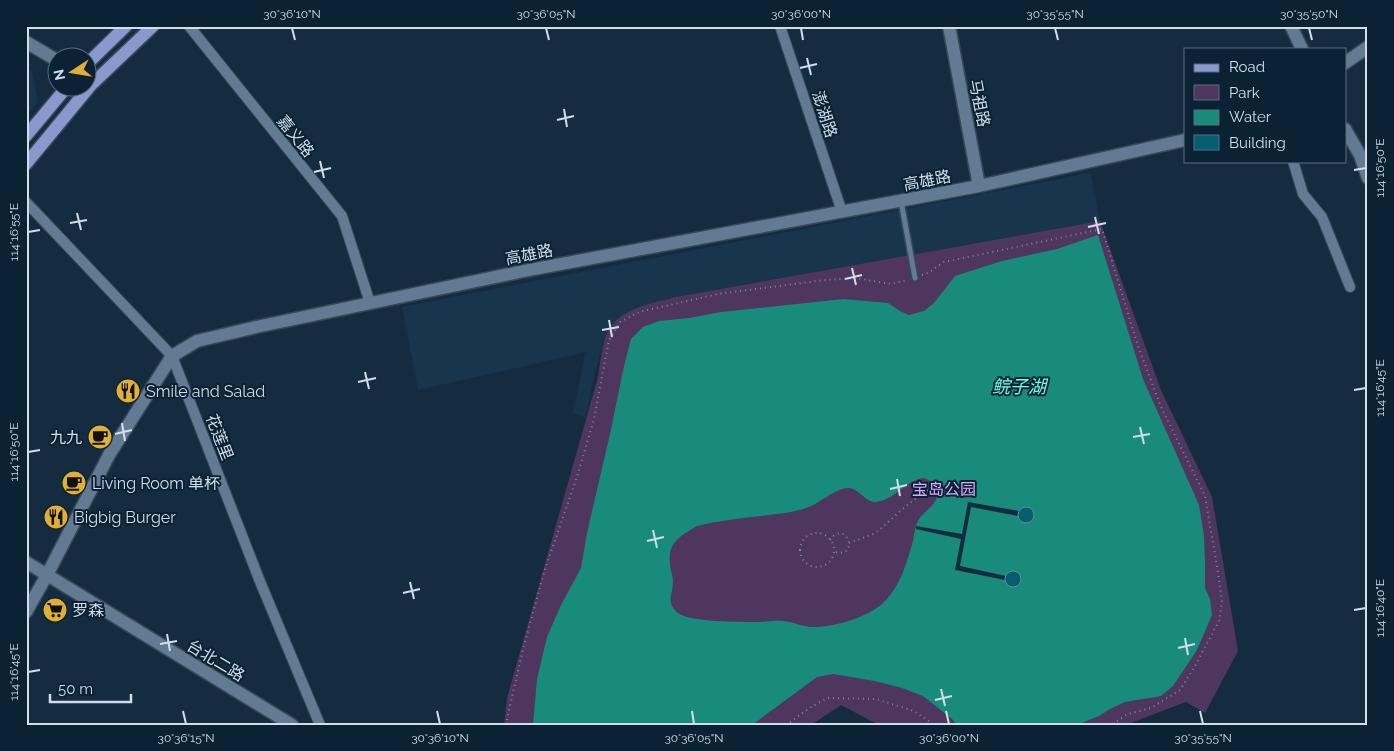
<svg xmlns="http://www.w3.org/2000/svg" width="1394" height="751" viewBox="0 0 1394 751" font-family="Raleway,'Noto Sans SC',sans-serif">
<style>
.built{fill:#19354e}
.green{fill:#4f365e}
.water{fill:#188b7d;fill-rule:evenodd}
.pier{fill:#152c40}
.building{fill:#035e6e;stroke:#658d97}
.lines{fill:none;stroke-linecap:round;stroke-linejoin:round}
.lane-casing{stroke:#364859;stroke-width:8}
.street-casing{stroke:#364859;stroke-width:12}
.secondary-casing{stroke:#364859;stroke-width:15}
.primary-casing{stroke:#364859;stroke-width:15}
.path{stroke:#798b9b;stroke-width:2;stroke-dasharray:1 4;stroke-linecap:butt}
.lane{stroke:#627b93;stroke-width:5}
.street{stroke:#627b93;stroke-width:10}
.secondary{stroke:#627b93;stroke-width:12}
.primary{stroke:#8a98cd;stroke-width:12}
.ticks{fill:none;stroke:#d0deeb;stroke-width:2}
.labels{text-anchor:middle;stroke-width:4;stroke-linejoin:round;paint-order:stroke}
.street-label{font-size:16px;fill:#d0deeb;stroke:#0b2235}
.poi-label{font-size:16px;fill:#d0deeb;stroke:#0b2235;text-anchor:start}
.park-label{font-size:16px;fill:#dca9fd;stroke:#0b2235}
.water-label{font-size:18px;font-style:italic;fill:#71ffea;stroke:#0b2235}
.neatline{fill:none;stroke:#d0deeb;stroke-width:2}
.ticks-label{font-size:12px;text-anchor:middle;fill:#d0deeb}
</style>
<rect width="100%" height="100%" fill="#152c40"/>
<path class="built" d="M26 68 32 71 38 102 26 116Z
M1090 173 1100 221 676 297 604 340 595 373 585 418 573 412 586 352 418 390 402 307Z"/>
<path class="green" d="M1100 221 1161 390 1212 497 1238 651 1205 713 1186 702 1133 722 1131 725H879L841 705 811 725H504L507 698 598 377C600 365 601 353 604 342 612 309 647 305 676 297Z"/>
<path class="water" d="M1098 235 1143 379 1199 505 1204 536 1205 562V588L1210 599 1212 615 1197 650 1173 686 1161 696 1125 702 1110 709 1099 716 1077 725H957L952 719 923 696 902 688 875 681 833 674 817 677 752 725H533L537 679 547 637 561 605 581 568 587 533 610 434 624 366 631 339 643 327 659 321 689 318 721 312 843 299 888 303 900 311 909 315 924 311 934 303 955 276 1002 261 1057 249ZM923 478C929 480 935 482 937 489 941 505 922 510 917 523 915 528 914 535 913 541 907 562 901 584 886 600 872 616 838 626 817 627 805 628 794 622 783 621 774 620 765 622 757 622 741 622 689 622 678 613 665 602 673 595 673 582 673 578 672 574 671 571 666 545 675 539 697 526 718 521 740 518 761 516 775 514 790 513 803 509 819 505 833 489 848 488 859 488 865 502 875 502 894 501 905 481 923 478ZM1027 507C1043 515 1025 529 1019 519 1015 513 1021 508 1027 507ZM1010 572C1016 571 1018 573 1021 578 1017 595 998 584 1010 572Z"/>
<path class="pier" d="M968 502 1019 511 1018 516 971 507 960 566 1006 576 1005 580 955 570 961 539 916 529V526L962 534Z"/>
<path class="building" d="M1018 515a8 8 0 1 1 16 0a8 8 0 1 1-16 0Z
M1005 579a8 8 0 1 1 16 0a8 8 0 1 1-16 0Z"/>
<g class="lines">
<defs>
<path id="lane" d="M901 201 915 278"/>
<path id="street" d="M189 26 342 216 370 303
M780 26 842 212
M1293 161 1303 194 1322 217 1350 287
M26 202 172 356 261 584 320 725"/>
<path id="secondary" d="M949 26 979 186
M1291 26 1302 49
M26 42 58 61
M1345 63 1368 47
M1345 129 1360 155 1368 178
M26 562 292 725
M26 612 47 575 109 455 172 356 197 341 256 327 529 270 979 186 1185 140"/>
<path id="primary" d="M88 63 126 26
M26 136 66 88
M26 164 91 85 153 26"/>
</defs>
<use href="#lane" class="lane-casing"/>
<use href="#street" class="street-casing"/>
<use href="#secondary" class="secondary-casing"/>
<use href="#primary" class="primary-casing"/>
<path class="path" d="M922 275 928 273 944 262 1102 229 1138 346 1161 407 1205 496 1217 566 1222 602 1219 621 1194 668 1180 690 1151 708 1128 714 1111 725
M800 550a17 17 0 1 1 34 0a17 17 0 1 1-34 0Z
M830 540C846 518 861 558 835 552
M849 543 873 534 878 531 906 506 933 486
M507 725V719L523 649 545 569 577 477 594 419 609 340 620 322 639 312 718 294 825 280 856 278 891 284 908 280
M786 725 811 707 828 698 876 699 914 711 934 725"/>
<use href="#lane" class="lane"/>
<use href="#street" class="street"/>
<use href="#secondary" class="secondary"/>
<use href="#primary" class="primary"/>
</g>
<path class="ticks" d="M292 28 295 40M546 28 549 40M801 28 803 40M1055 28 1058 40M1309 28 1312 40M807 58 811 75M800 68 817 64M564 109 567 127M557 120 574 116M320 161 324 178M1354 170 1366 168M314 172 331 168M77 213 81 230M1095 217 1099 234M70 223 87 220M1088 227 1106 223M28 232 40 230M852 268 856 285M845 279 862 275M609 320 612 337M602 330 619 327M365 372 369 389M358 382 376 378M1354 390 1366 388M122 423 125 441M1140 427 1144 444M115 434 132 430M1133 437 1150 434M28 452 40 450M897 479 900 496M890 489 907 485M653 530 657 548M647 541 664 537M410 582 414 599M403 593 420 589M1354 610 1366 608M167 634 170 651M1185 638 1188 655M160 644 177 641M1178 648 1195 644M28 672 40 670M941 689 945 706M935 700 952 696M183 711 186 724M437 711 440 724M692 711 694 724M946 711 949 724M1200 711 1203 724"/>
<defs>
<symbol id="restaurant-disc" viewBox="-11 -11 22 22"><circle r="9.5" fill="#e0b034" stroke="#0b2235"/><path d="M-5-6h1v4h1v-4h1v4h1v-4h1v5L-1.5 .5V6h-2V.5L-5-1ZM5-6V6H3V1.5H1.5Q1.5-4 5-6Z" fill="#111"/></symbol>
<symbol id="cafe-disc" viewBox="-11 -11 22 22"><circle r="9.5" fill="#e0b034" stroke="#0b2235"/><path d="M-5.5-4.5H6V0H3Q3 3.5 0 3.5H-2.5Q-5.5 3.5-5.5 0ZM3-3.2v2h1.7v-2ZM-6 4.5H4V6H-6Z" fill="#111"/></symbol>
<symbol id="supermarket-disc" viewBox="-11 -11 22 22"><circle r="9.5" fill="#e0b034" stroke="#0b2235"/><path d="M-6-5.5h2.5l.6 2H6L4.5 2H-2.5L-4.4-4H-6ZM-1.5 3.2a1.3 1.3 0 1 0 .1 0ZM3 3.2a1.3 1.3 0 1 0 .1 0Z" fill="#111"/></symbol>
</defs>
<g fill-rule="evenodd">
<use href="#restaurant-disc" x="114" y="377" width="28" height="28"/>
<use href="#cafe-disc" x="86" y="423" width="28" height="28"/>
<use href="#cafe-disc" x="60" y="469" width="28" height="28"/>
<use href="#restaurant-disc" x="42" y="503" width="28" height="28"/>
<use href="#supermarket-disc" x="41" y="596" width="28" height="28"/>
</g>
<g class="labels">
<g class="street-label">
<text transform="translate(980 103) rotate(79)" y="6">马祖路</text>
<text transform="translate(825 114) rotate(72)" y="6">澎湖路</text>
<text transform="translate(296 136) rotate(51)" y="6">嘉义路</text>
<text transform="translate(927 180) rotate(-11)" y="6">高雄路</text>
<text transform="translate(529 254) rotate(-11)" y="6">高雄路</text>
<text transform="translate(220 437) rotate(69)" y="6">花莲里</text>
<text transform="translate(216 660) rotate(31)" y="6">台北二路</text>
</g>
<g class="poi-label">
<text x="146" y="397">Smile and Salad</text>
<text x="82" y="443" text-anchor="end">九九</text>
<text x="92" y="489">Living Room 单杯</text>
<text x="74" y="523">Bigbig Burger</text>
<text x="72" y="616">罗森</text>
</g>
<g class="park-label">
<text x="944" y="495">宝岛公园</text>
</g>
<g class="water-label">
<text x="1019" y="393">鲩子湖</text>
</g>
</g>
<rect width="1394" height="751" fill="none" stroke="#0b2235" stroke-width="55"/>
<rect x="1184" y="48" width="162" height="115" fill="#0b2235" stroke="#5a6d7e"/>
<rect x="1194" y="64" width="25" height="8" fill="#8a98cd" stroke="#5a6d7e"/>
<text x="1229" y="72" font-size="15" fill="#d0deeb">Road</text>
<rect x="1194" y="85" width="25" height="15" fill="#4f365e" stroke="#5a6d7e"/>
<text x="1229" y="98" font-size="15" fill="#d0deeb">Park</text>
<rect x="1194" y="110" width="25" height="15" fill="#188b7d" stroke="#5a6d7e"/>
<text x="1229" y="122" font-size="15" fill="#d0deeb">Water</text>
<rect x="1194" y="135" width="25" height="15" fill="#035e6e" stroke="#5a6d7e"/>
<text x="1229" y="148" font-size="15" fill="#d0deeb">Building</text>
<g transform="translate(72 72) rotate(258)"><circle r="24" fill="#0b2235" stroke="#5a6d7e"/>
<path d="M0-4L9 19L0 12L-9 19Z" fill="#e0b034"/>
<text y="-8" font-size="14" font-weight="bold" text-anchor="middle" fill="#d0deeb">N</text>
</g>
<path d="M50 694v8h81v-8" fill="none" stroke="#d0deeb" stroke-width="2.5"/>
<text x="58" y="694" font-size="15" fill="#d0deeb" stroke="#0b2235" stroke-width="4" paint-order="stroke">50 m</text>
<rect x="28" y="28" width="1338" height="696" class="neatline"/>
<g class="ticks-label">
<text x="292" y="18">30°36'10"N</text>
<text x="546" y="18">30°36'05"N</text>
<text x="801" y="18">30°36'00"N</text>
<text x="1055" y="18">30°35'55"N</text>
<text x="1309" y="18">30°35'50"N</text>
<text transform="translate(1380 168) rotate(-90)" y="4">114°16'50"E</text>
<text transform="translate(14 232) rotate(-90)" y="4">114°16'55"E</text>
<text transform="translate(1380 388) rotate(-90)" y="4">114°16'45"E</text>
<text transform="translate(14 452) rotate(-90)" y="4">114°16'50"E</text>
<text transform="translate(1380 608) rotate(-90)" y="4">114°16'40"E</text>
<text transform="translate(14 672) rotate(-90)" y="4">114°16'45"E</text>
<text x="186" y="742">30°36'15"N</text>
<text x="440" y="742">30°36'10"N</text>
<text x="694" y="742">30°36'05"N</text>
<text x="949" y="742">30°36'00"N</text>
<text x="1203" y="742">30°35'55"N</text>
</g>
</svg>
